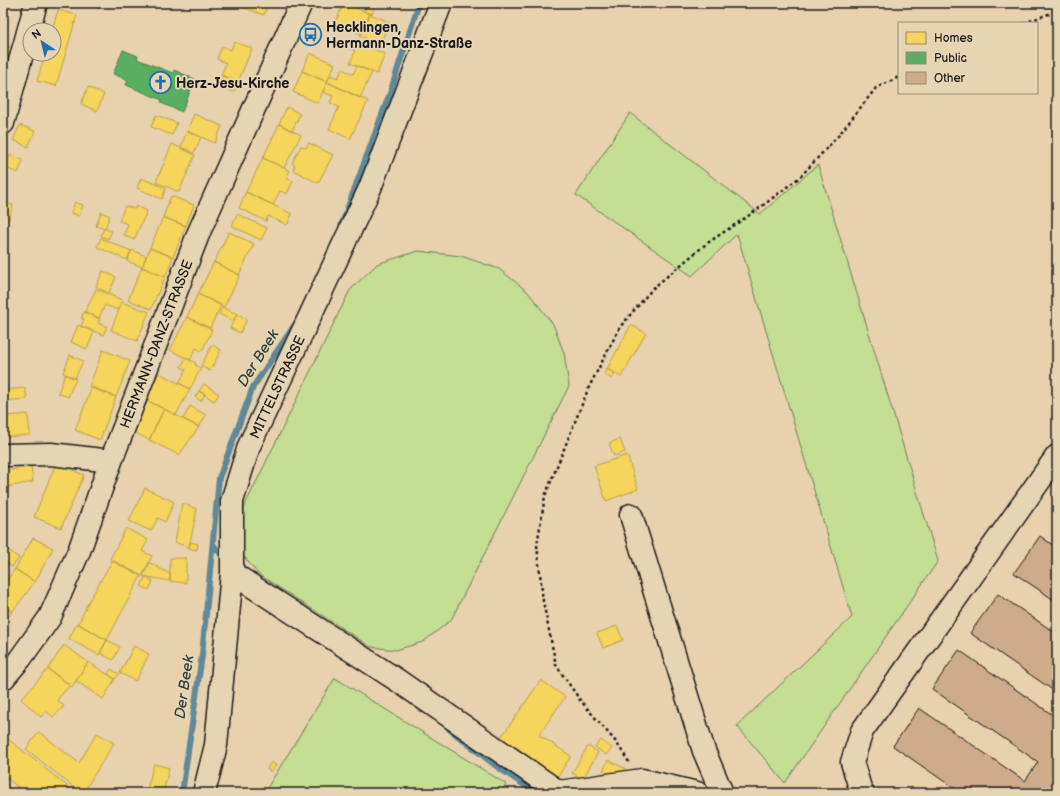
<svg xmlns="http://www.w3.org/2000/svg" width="1060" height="796" viewBox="0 0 1060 796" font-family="'Balsamiq Sans',sans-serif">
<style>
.green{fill:#c4de94;stroke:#707d58}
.homes{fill:#f6d55c;stroke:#b59e49}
.public{fill:#5aae61;stroke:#47824c}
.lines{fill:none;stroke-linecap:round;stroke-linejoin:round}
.stream{stroke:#5e8898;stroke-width:6}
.building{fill:#ceab8a;stroke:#1c1c1c}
.minor-casing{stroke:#1c1c1c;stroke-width:25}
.path{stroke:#1c1c1c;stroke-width:2.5;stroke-dasharray:3 3;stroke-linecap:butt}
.minor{stroke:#e6d5b2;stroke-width:22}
.labels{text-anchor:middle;stroke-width:4;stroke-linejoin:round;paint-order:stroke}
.poi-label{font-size:14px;font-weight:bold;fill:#1c1c1c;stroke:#e6d5b2;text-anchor:start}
.street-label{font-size:14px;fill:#1c1c1c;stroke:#e6d5b2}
.water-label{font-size:15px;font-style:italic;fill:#324045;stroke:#e6d5b2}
</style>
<rect width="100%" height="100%" fill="#e8d2ae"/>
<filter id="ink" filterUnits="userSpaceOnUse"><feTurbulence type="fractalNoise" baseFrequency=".025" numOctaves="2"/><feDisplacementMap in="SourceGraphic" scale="8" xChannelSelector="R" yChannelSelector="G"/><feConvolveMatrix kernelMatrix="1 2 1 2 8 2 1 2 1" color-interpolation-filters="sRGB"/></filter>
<g filter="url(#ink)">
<path class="green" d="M630 113 760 214 818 165 938 561 785 783 737 726 852 617 737 234 692 276 576 195Z
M418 251 461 256 499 269 527 291 553 324 564 353 569 386 451 620 423 642 396 650 371 647 258 574 242 554 240 531 245 505 350 290 377 264Z
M335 678 506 784 501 793H264Z"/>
<path class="homes" d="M85 3H102L99 9Z
M244 3H268L264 15 242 7Z
M344 3 370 14 361 34 335 23Z
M367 3H376L372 14 364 11Z
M58 10 77 15 56 86 37 81 45 54H54V30H52Z
M370 14 389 22 380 45 360 36Z
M351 39 385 54 377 74 350 63 355 51 348 48Z
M234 42 252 48 238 82 221 75 226 63 217 59 222 46 231 50Z
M3 45 13 48 7 70 3 68Z
M310 53 335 64 327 82 302 71Z
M357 66 372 72 360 98 327 82 330 75 338 78 342 69 353 74Z
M302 71 327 82 318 103 293 92Z
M223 76 238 82 234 92 219 87Z
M327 82 368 101 350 139 329 129 339 107 330 103 333 96 323 92Z
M88 87 104 94 97 111 81 104Z
M287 107 300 114 292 131 279 124Z
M194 114 222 126 215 143 187 131Z
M156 115 177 123 172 135 151 127Z
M279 124 301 135 284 168 263 158Z
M20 125 35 131 28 147 13 140Z
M187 131 201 137 194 153 181 147Z
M309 143 333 155 318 183 293 170 295 165 292 163 301 146 306 148Z
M172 144 195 155 179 192 156 182Z
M10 155 23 160 18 173 5 168Z
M263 158 290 171 286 178 293 181 287 194 280 191 273 205 246 192Z
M141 178 166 188 162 199 137 188Z
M246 192 292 214 287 225 268 216 266 221 239 208Z
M171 196 194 205 186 226 163 217Z
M3 202 13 205 8 221 5 220 3 226Z
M75 202 83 205 79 216 71 213Z
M125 206 135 209 136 206 147 211 134 240 124 235 128 224 119 221Z
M101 212 110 216 105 228 104 229 96 226Z
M237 214 267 228 261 240 232 226Z
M163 217 186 226 173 257 150 248Z
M104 228 112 231 108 239 101 236Z
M229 232 254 244 239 275 214 262Z
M101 238 131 251 127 260 97 247Z
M150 248 173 257 165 277 142 267Z
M132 250 146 256 142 267 127 261Z
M214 262 240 275 224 307 198 294Z
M142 267 165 277 151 309 128 300Z
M103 271 116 277 109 293 96 287Z
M96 289 122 300 118 310 105 305 99 318 85 312Z
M198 294 221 305 210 328 187 317Z
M122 302 149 312 137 341 111 330Z
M222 307 237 314 233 321 219 314Z
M84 312 100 319 98 323 107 327 103 335 81 326 84 319 81 318Z
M237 314 247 319 240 333 230 328Z
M187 317 212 330 202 351 196 348 190 360 170 350Z
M78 325 94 332 87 349 71 342Z
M631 325 646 333 621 377 607 369Z
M212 345 221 350 210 371 201 366Z
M103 350 130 361 116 397 89 387Z
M70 355 83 361 75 378 63 373Z
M186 358 196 363 195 365 201 368 190 389 179 383 186 370 181 367Z
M607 369 615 373 612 379 604 374Z
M159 373 190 389 176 415 146 400Z
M65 375 76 379 68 397 58 393Z
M204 384 219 394 214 401 199 391Z
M92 387 116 397 100 440 75 430Z
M25 388 27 399 3 401V390Z
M199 391 205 394 201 401 195 397Z
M148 401 164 409 149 440 132 431Z
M190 406 206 415 199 427 183 419Z
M164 409 199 427 179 455 149 440Z
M28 414 30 435 3 437V426L7 425V416Z
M620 439 625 452 614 456 609 443Z
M627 455 638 489 606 501 594 466Z
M56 463 84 475 61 528 34 517Z
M31 467 33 482 6 487 4 471Z
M145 488 174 502 165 522 158 518 151 531 129 521Z
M182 503 197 509 189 548 175 542Z
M126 528 148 540 142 551 152 556 142 576 110 559Z
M33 538 53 548 35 582 15 569Z
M190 542 198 544 197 550 189 548Z
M3 546 19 558 12 567 3 560Z
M170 558H186V583L170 581Z
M112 561 141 576 107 640 78 624 86 608H85Z
M150 563 170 574V581L143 576Z
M15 569 35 582 12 612 3 605V585Z
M145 577 153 581 149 590 141 586Z
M3 605 12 612 3 623Z
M77 623 107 640 99 655 69 639Z
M617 626 623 640 603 648 597 633Z
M107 640 120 647 113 660 100 653Z
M64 645 88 662 72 687 48 669Z
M134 646 149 654 136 681 120 673Z
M88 662 115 679 103 699 76 681Z
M48 669 70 685 57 700 64 706 53 717 46 711 41 717 21 699Z
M111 669 119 674 115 679 108 674Z
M541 680 565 697 539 735 571 756 555 781 498 742Z
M39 732 79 763 97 733 114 743 83 793H81L26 749Z
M3 735 76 793H25L3 775Z
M601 740 612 748 606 755 595 747Z
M588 746 598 752 583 779 572 773Z
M608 760 626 769 621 780 603 771Z
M271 762 276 765 271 772 267 769Z
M154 764 169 768 163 793H146Z"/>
<path class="public" d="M123 50 138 56 137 59 173 73 174 70 195 79 182 112 161 103 162 100 126 85 128 80 113 74Z"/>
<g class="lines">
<path class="stream" d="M342 223 390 93 419 3
M213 544 225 560
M449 729 496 766 536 793
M182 793 202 655 219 478 253 387 294 326"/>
</g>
<path class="building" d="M1040 536 1057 548V602L1014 573Z
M998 594 1057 634V693L970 633Z
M959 650 1057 718V790L1055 793H961L893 746 919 708 1025 781 1038 762 932 689Z"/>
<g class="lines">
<defs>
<path id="minor" d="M3 123 36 3
M3 455 51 454 111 461
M631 515 704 751 722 793
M232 573 397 680 559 792 642 780 697 793
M3 679 20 659 50 617 79 551 111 461 199 232 301 3
M204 793 216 745 232 573V501L249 446 370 188 441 3
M863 793 860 788 852 762 862 731 1057 456"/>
</defs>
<use href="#minor" class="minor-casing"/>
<path class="path" d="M1024 23 1057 11
M629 762 616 742 580 700 556 665 543 601 537 545 545 496 589 387 620 327 653 288 706 244 757 210 800 177 838 136 876 88 899 77"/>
<use href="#minor" class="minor"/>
</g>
</g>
<defs>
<symbol id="bus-ring" viewBox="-11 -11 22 22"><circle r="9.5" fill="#e6d5b2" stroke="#1f6fb2" stroke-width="1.5"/><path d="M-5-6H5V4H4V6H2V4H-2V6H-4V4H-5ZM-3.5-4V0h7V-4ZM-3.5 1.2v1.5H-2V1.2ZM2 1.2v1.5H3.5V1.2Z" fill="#1f6fb2"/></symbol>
<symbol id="church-ring" viewBox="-11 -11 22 22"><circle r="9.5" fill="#e6d5b2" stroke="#1f6fb2" stroke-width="1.5"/><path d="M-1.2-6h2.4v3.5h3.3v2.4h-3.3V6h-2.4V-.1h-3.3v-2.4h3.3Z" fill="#1f6fb2"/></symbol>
</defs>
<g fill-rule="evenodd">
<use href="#bus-ring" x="298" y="22" width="25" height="25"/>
<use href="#church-ring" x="148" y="70" width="25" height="25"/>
</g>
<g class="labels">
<g class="poi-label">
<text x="326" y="32">Hecklingen,<tspan x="326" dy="16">Hermann-Danz-Straße</tspan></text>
<text x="176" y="88">Herz-Jesu-Kirche</text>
</g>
<g class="street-label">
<text transform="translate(156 344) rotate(-69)" y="5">HERMANN-DANZ-STRASSE</text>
<text transform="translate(277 387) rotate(-65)" y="5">MITTELSTRASSE</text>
</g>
<g class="water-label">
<text transform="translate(258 358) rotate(-58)" y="5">Der Beek</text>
<text transform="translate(184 687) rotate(-82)" y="5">Der Beek</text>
</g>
</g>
<rect width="1060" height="796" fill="none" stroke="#e6d5b2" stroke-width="16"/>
<rect x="8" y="8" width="1044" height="780" fill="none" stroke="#1c1c1c" stroke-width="1.5" filter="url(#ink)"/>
<rect x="898" y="22" width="140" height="72" fill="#e6d5b2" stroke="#958b76"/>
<rect x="906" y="32" width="20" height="12" fill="#f6d55c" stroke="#958b76"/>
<text x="934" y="42" font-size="12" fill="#1c1c1c">Homes</text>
<rect x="906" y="52" width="20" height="12" fill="#5aae61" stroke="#958b76"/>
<text x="934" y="62" font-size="12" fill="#1c1c1c">Public</text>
<rect x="906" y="72" width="20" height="12" fill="#ceab8a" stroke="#958b76"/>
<text x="934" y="82" font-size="12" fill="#1c1c1c">Other</text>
<g transform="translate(42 42) rotate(325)"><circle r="19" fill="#e6d5b2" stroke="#958b76"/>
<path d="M0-3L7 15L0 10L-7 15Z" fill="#1f6fb2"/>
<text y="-6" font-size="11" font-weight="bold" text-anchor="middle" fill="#1c1c1c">N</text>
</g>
</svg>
